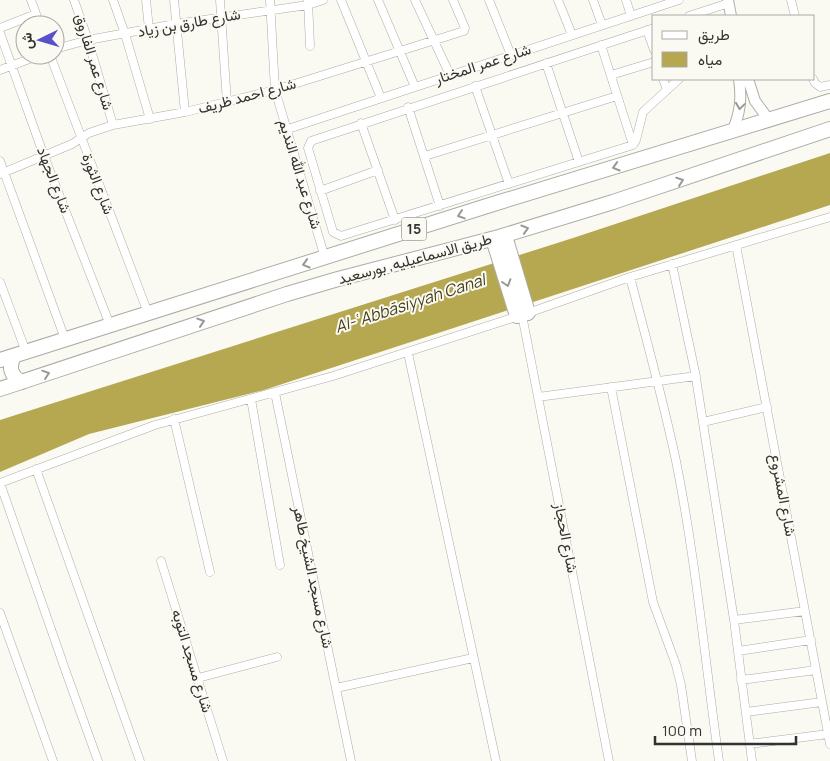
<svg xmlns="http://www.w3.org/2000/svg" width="830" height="761" viewBox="0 0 830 761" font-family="Manrope,Vazirmatn,sans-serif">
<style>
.water{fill:#b6a850}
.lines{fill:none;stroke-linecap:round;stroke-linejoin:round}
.minor-casing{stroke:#adaca6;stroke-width:9}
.tertiary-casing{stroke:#adaca6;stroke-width:12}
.trunk-casing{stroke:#adaca6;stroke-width:16}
.minor{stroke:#fff;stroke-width:8}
.tertiary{stroke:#fff;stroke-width:10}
.trunk{stroke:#fff;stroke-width:14}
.oneway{stroke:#989897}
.labels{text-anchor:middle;stroke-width:4;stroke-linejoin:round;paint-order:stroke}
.shield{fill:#faf9f2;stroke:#6e6e6a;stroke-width:1}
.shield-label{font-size:14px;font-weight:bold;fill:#32322f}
.street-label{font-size:15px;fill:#32322f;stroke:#faf9f2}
.water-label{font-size:16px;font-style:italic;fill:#46401a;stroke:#faf9f2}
</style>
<rect width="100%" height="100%" fill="#faf9f2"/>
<path class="water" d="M830 153V205L264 390 89 434 0 472V420L573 238Z"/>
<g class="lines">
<defs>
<path id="minor" d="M31 0 40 25
M74 0 88 40 113 125
M113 0 125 34 150 119
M146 0 149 29
M174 0 185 112
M220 0 227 103
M270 0 275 90 325 258
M341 0 381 98
M378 0 415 87
M415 0 450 75
M489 0 511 55
M558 0 572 35
M593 0 602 25
M626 0 631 16
M791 0 795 16
M308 1 310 46
M689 16 729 3
M0 28 36 14
M654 28 311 141 308 148 333 232 341 236 633 145 636 140 643 112 679 79
M647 30 654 50
M0 33 44 156 110 325
M601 45 633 145
M55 49 88 40 175 24 308 5 323 0
M50 55 148 313
M546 63 579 162
M0 70 40 55
M611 75 654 62
M663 79 667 90
M813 79 815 83 820 87 830 85
M475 86 509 184
M408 107 440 206
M361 123 395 220
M288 129 679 0
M425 156 617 96
M0 161 65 339
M0 174 72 144 89 133 113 125 185 112 275 90 464 31 465 28 453 0
M320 191 378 170
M736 245 830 744
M672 264 695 372 734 620 752 761
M630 277C646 338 663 399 676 461 696 560 705 661 719 761
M0 282 26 352
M522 315 609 761
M408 353 496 761
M611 387 653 602 676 665 681 685 692 761
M275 393 351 761
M538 397 696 376
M251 399 280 565
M174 419 210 572
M703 422 767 407
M36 469 140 761
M161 561 223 761
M0 613 53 761
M734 620 805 611
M738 651 811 640
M198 678 277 657
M741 680 816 670
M336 688 473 658
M746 712 822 702
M749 744 828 734
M98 761 66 672 0 483 155 425 333 376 528 313 630 277 830 217"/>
<path id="tertiary" d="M728 0 731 16
M748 79 755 101 769 120
M732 132C740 114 742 99 739 79"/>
<path id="trunk" d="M505 236 528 313
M493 239 517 316
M14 356C8 367 11 377 22 382
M0 360 490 205 830 101
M0 389 287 294 338 279 499 237 613 202 830 129"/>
</defs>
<use href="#minor" class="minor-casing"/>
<use href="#tertiary" class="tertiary-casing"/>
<use href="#trunk" class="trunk-casing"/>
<use href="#minor" class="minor"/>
<use href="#tertiary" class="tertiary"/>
<use href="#trunk" class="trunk"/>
</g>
<defs><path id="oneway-chevron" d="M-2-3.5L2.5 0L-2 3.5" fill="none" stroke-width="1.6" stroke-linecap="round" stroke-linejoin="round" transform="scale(1.25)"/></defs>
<g class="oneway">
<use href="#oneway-chevron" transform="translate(740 106) rotate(98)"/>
<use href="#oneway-chevron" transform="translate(616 167) rotate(163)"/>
<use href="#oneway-chevron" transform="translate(680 181) rotate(-19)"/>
<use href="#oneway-chevron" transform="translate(461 215) rotate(162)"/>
<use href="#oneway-chevron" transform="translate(525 229) rotate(-17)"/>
<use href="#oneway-chevron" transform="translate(306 264) rotate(163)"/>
<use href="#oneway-chevron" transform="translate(507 283) rotate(72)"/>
<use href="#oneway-chevron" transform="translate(201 322) rotate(-18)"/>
<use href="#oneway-chevron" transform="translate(46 374) rotate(-19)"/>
</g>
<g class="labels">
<rect class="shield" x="401.5" y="217.5" width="25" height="23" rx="4"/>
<g class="shield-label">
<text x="414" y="234">15</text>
</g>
<g class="street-label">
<text transform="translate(189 23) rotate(-10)" y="5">شارع طارق بن زياد</text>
<text transform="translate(94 62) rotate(73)" y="5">شارع عمر الفاروق</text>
<text transform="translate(483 64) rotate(-18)" y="5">شارع عمر المختار</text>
<text transform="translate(247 96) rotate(-15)" y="5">شارع احمد ظريف</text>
<text transform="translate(300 174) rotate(73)" y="5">شارع عبد الله النديم</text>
<text transform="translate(54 180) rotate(69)" y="5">شارع الجهاد</text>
<text transform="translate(98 184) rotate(69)" y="5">شارع الثورة</text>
<text transform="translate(415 259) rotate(-15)" y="5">طريق الاسماعيليه, بورسعيد</text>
<text transform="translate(783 495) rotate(79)" y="5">شارع المشروع</text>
<text transform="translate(566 538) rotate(79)" y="5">شارع الحجاز</text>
<text transform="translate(313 577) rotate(78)" y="5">شارع مسجد الشيخ طاهر</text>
<text transform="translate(192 661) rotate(73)" y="5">شارع مسجد التوبه</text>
</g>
<g class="water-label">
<text transform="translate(410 303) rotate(-18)" y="6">Al-ʿAbbāsiyyah Canal</text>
</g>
</g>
<rect x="652" y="15" width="162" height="65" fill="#faf9f2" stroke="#aaa9a4"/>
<rect x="662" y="31" width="25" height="8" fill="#ffffff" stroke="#aaa9a4"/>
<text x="698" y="40" font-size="15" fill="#32322f">طريق</text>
<rect x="662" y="52" width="25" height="15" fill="#b6a850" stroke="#aaa9a4"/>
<text x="698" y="65" font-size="15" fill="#32322f">مياه</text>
<g transform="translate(40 40) rotate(265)"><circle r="24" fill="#faf9f2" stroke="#aaa9a4"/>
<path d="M0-4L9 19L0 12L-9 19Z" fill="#5851c9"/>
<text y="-8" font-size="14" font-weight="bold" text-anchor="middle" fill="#32322f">ش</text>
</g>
<path d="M655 736v8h141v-8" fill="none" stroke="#32322f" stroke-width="2.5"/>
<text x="662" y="736" font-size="15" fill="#32322f" stroke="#faf9f2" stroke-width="4" paint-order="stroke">100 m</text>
</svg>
